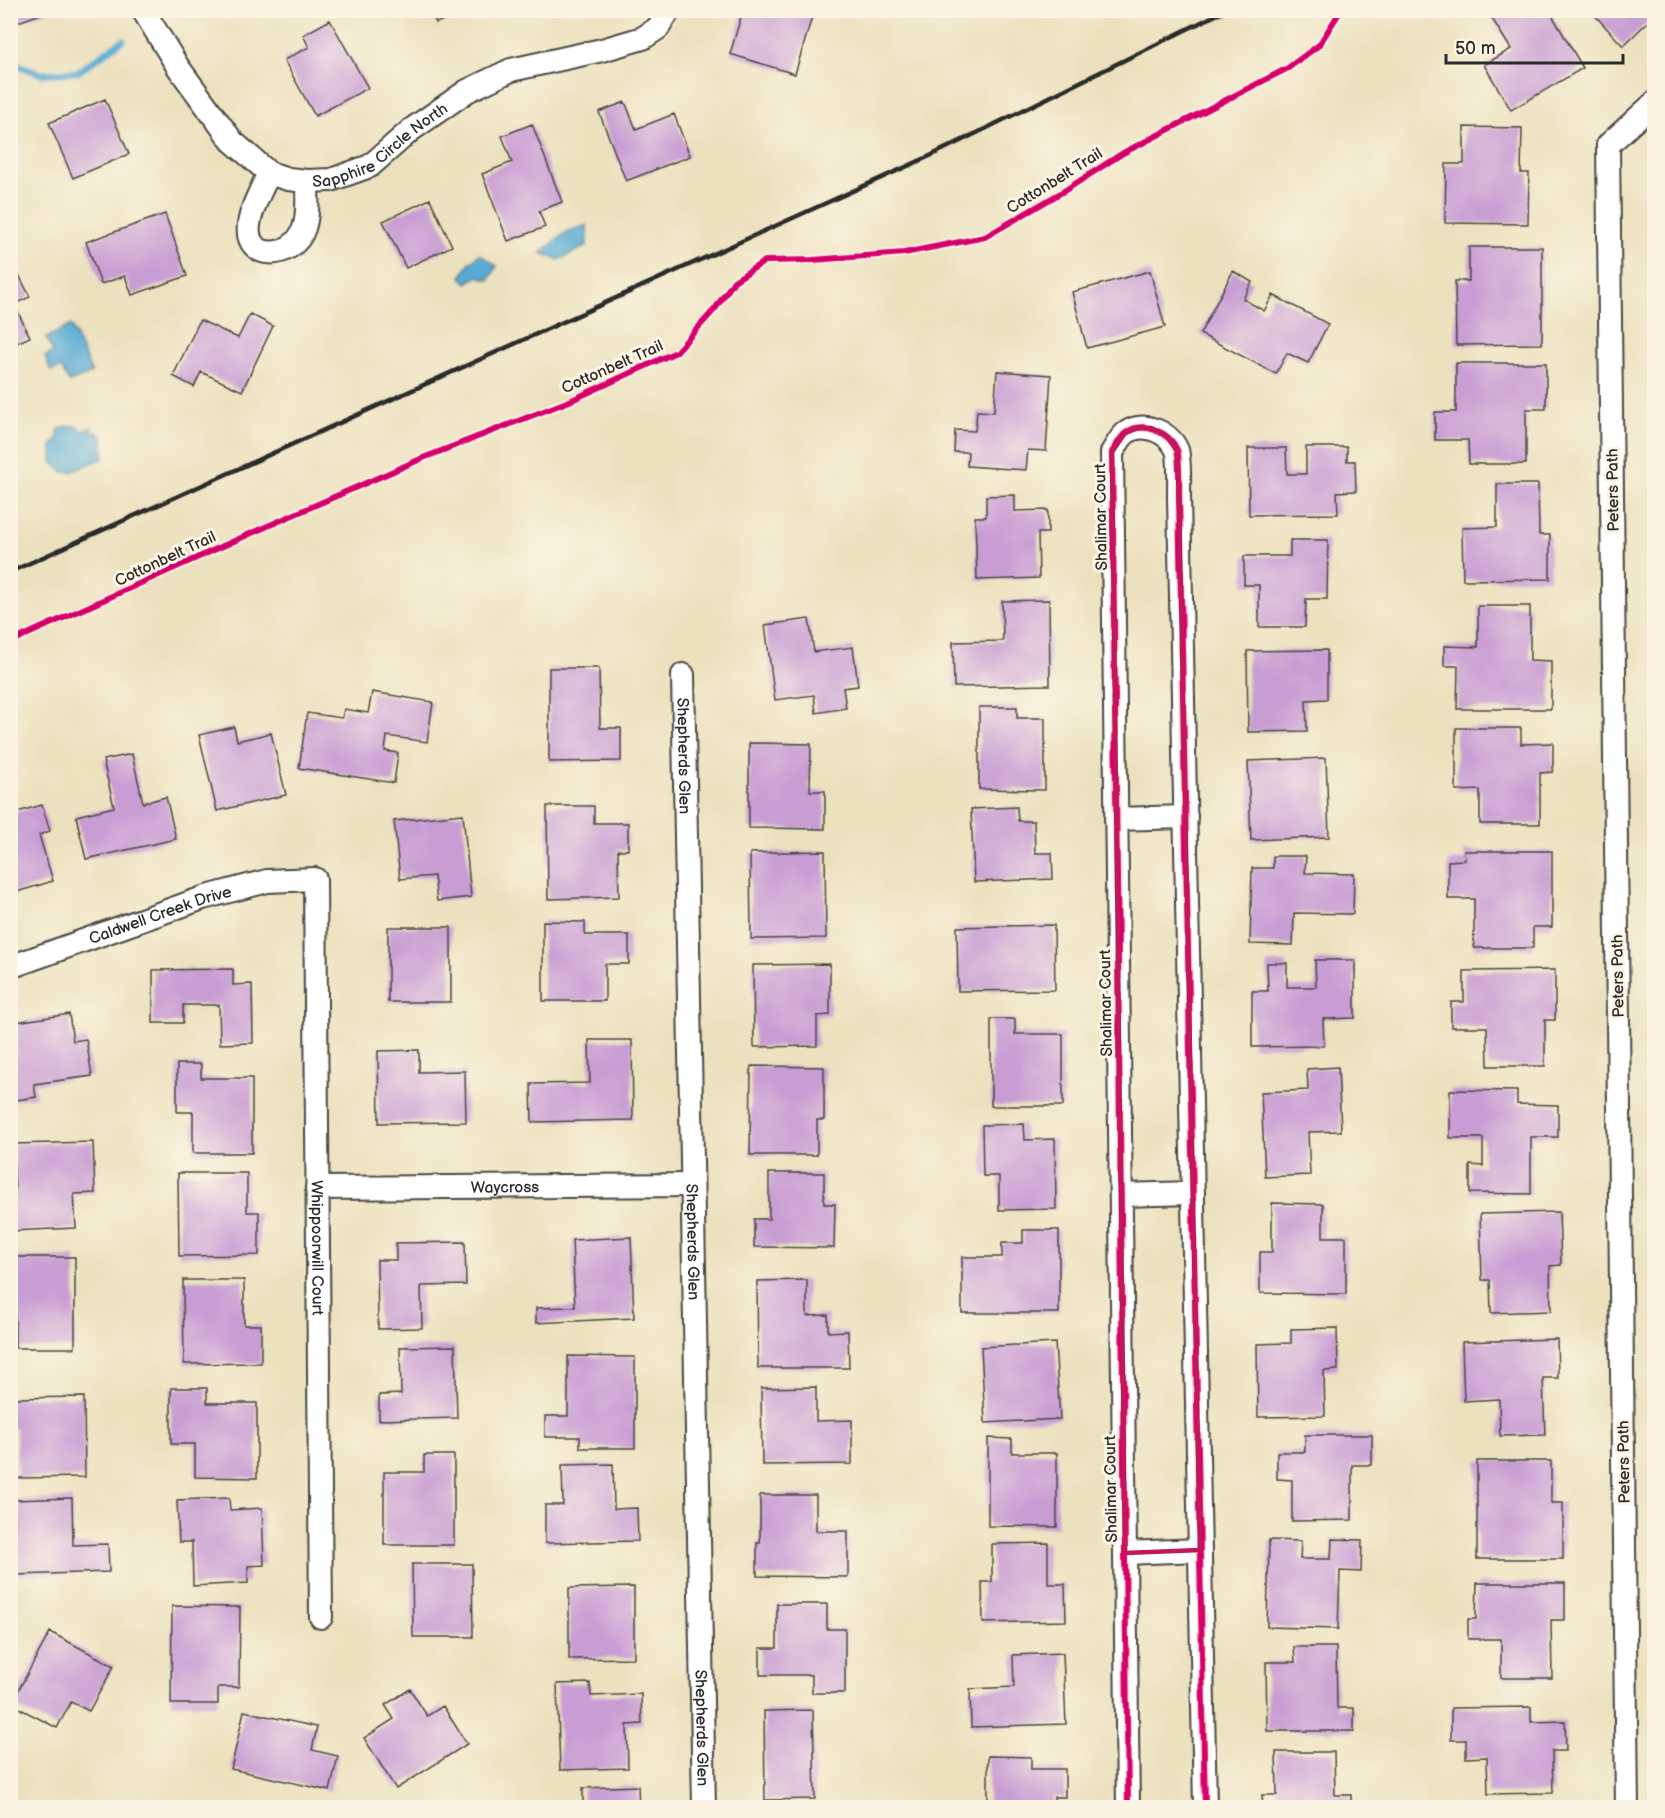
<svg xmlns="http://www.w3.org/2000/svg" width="1665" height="1818" viewBox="0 0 1665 1818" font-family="'Balsamiq Sans',sans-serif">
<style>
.water{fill:#57aad3;stroke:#416a7f;stroke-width:1.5}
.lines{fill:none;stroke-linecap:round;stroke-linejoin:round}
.stream{stroke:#57aad3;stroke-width:7}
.building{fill:#c89dd3}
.minor-casing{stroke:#484641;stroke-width:26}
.minor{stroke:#fff;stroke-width:22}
.rail{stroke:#2b2b2b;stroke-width:4.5}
.cycleway-casing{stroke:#fcf5e5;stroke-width:10}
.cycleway{stroke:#d6006c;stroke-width:6}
.marked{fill:none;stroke:#c2185b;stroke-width:4.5;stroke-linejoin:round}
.labels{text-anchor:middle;stroke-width:6;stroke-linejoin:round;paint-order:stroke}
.street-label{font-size:16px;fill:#2b2b2b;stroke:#fcf5e5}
</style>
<rect width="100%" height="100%" fill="#fcf5e5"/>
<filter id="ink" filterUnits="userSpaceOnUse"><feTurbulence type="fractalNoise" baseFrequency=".0167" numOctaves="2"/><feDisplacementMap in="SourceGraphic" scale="12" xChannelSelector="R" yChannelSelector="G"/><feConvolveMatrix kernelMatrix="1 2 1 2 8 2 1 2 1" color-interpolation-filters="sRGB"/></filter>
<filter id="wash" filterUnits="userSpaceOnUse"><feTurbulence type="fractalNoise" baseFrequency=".008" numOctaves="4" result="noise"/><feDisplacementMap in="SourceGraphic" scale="24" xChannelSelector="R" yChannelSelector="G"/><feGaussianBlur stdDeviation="1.35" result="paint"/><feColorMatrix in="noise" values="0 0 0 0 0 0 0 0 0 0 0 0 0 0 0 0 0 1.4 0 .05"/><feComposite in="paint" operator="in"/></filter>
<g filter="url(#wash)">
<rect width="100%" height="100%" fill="#ece1be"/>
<path class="water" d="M587 225V246L559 260 541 253 568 231Z
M480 254 497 266 489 280 478 276 467 283 461 277 470 262Z
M71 325 92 373 69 382 61 368 51 371 45 357 53 352 46 338Z
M67 426H77L82 431 92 427V432H97L103 438 104 458 71 472H63L52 462V445L58 439V430Z"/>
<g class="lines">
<path class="stream" d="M10 62 41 74 78 72 123 40"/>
</g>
<g id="blocks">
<path class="building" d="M10 10H49V11L10 25Z
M431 10H458L459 14 436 23Z
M743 10H814L795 74 730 54Z
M1503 10H1517L1519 15 1527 10H1549L1583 68 1511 110 1484 65 1511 49 1491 17Z
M1590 10H1654V16L1623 46Z
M330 20 368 88 315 116 284 60 309 47 303 35Z
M105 99 129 154 73 178 49 123Z
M625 102 636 129 674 114 690 156 626 181 599 112Z
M532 124 562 202 539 211 545 227 508 241 482 174 512 162 502 136Z
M1464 127 1522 128 1521 173H1529L1528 224 1445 223 1446 164H1464Z
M430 199 452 246 406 268 383 221Z
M165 214 187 276 132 295 125 276 101 284 86 242Z
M1469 247H1542V344L1456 345 1455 281H1469Z
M1150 271 1165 327 1087 348 1072 292Z
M1233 271 1252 282 1243 299 1264 311 1273 295 1328 324 1308 363 1287 353 1276 374 1200 334Z
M18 273 30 297 14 304 30 337 10 346V277Z
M250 314 273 326 242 391 201 372 194 387 173 376 200 320 238 338Z
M1456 363H1546V409H1526V464H1469L1468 440H1435V412H1456Z
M997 371 1051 375 1046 451 1028 450 1026 470 967 466 968 452H954L955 430 975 431 977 411 994 412Z
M1306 447H1347V461H1355L1356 491 1337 492 1338 514 1249 515 1248 448H1286L1287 474H1306Z
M1497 484H1538L1539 535H1550V579L1463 580 1462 528 1497 527Z
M1015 495V511L1048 510V533H1038L1039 578 977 580 975 517H986V496Z
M1290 540H1328L1327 599H1306L1305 627H1259V585H1244V556H1290Z
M1049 600 1050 685 954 687 953 642 1003 641 1002 601Z
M1478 606H1530V660L1551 661V709H1457L1458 666H1444V646L1478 647Z
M809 619 814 652 853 647 858 686 843 688 846 708 816 713 814 695 775 700 765 625Z
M1327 650V699L1306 700 1307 731 1248 732 1247 651Z
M549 668H599L600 728H621V761L549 762Z
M372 692 433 702 427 742 387 736 385 751 398 753 394 783 299 768 307 713 342 718 344 709 368 713Z
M979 707H1017V718H1045V790L979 789Z
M234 727 237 741 271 733 286 795 217 811 199 735Z
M1456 728H1521V744L1553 743V772L1540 773V824H1480V790L1456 791Z
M749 743 811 744 810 791H825V829L749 828Z
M132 754 143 803 166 797 176 839 86 859 76 816 114 807 103 760Z
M1326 758 1329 837 1251 840 1248 761Z
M42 805 50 831 39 835 53 881 10 894V814Z
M547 806H594V823H628V850H618L619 897 548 899Z
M1017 807 1018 821H1034L1035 853H1052L1053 879 974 882 971 809Z
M463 814 471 897 437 901 434 876 400 879 394 821Z
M825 851 826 938 751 939 750 853Z
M1464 851H1552V927H1533V948H1474V899H1448V861L1465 860Z
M1273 856H1306L1305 873 1354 874 1353 914 1294 913 1293 945 1250 944 1252 868H1273Z
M543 921 585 922V935H629V964H605V1001H543Z
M1054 925 1055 990 958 991 957 927Z
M388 927H451V1002H388Z
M1315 960H1355V1018L1323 1019 1324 1046 1252 1047V991H1268L1267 963H1287V987H1316Z
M830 964V1015L817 1016V1046L754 1047 753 965Z
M233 969V985L252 984 253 1043 220 1044 219 1005H183V1023H153V970Z
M1555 970V1020H1545V1066H1488L1487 1027H1451V1002H1464V971Z
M69 1014 73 1041 86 1039 92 1076 34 1084 36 1097 10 1101V1023Z
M991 1019H1015V1034H1063V1106H991Z
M589 1040H632L633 1120 532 1122 531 1084 590 1083Z
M419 1050V1072L465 1071 466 1122 379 1123 378 1051Z
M177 1064H201V1078H252V1153H193V1112H177Z
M751 1066 824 1067V1120H817V1155H750Z
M1338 1067 1341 1131 1308 1132 1310 1175 1265 1177 1261 1092 1308 1090 1307 1069Z
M1450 1090 1517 1091V1104L1558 1105V1137H1531V1194L1470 1193V1165L1483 1166V1138H1450Z
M1024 1124 1025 1140 1055 1139 1056 1209 999 1210V1176H983L982 1125Z
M93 1142 95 1193 74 1194 76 1228 10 1231V1191H15L13 1144Z
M178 1173H247V1212H259V1255L179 1256Z
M769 1173H824V1204H835L834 1248 754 1247V1219H769Z
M1272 1203 1323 1204V1237H1346V1294L1260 1293V1252H1272Z
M1559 1212 1561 1265 1550 1266 1551 1311 1491 1313 1490 1280H1482L1480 1214Z
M1023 1230H1059V1313H962V1257H1002V1243H1023Z
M631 1237 634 1318 536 1323V1308L575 1307 572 1240Z
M465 1242 466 1285 421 1286 422 1328 378 1329 377 1260H396V1243Z
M15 1257H75V1348H15Z
M183 1280H244V1325H261V1363L184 1364Z
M807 1280V1316L828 1315V1332L848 1331 849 1368H758L757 1281Z
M1337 1328 1338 1370 1324 1371 1325 1416 1258 1417 1257 1344 1291 1343V1329Z
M1557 1339 1558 1378H1543L1545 1435 1500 1436 1499 1399 1464 1401 1462 1342Z
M1055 1343 1060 1419 985 1423 981 1347Z
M455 1346 457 1418 379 1420V1395L401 1394 400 1347Z
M568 1356 635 1357V1448H580V1437H545V1416H568Z
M816 1387V1421L852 1420V1464L762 1465 761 1388Z
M171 1388H207V1403H257V1478L195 1477V1444H171Z
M84 1397 85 1477 17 1478 16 1428H10V1398Z
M1305 1435H1372V1465H1352V1520L1292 1521V1480L1277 1479V1452H1305Z
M988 1438 1012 1439V1453H1057V1527L988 1526Z
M424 1455H454V1545H384V1472H424Z
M1477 1461H1551V1503H1563V1559H1477Z
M613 1464 614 1509 637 1508 638 1541 545 1543V1505H563L562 1465Z
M760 1495H816V1531H848V1577L757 1576V1543H760Z
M72 1498 73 1545 108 1544 109 1572 16 1575 14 1500Z
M229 1498 230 1510 262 1508 264 1565 248 1566V1583L193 1586 192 1542H179L177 1500Z
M1332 1539 1362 1540 1361 1572 1340 1571 1338 1629 1267 1627 1269 1540 1301 1541 1300 1559H1331Z
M1048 1543V1584H1065L1066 1621 983 1623 982 1582H992V1544Z
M412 1564H472L473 1637H413Z
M1477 1583H1565V1620H1551L1552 1678H1501V1639H1468V1619H1476Z
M634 1587V1658L569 1659V1588Z
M777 1604H827V1629H845V1693H812V1675H760V1648H777Z
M172 1606 240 1607 239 1687H218V1704H171Z
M50 1632 114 1666 89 1711 71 1702 57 1728 11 1704Z
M1294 1647H1336L1337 1708H1354V1731H1267L1266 1662H1295Z
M1063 1653 1066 1724 971 1727 970 1689 1014 1687 1013 1655Z
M590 1683 591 1696 641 1694 642 1724 627 1725 628 1768 560 1770 557 1684Z
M410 1689 427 1716 443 1706 467 1744 396 1789 364 1738 394 1719 385 1705Z
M1531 1707V1722L1565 1721 1566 1751H1552L1553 1793 1488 1794 1487 1757 1466 1758V1740H1451V1708Z
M813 1710 815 1799 765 1800 764 1711Z
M244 1711 317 1727 312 1750 338 1756 330 1791 231 1769Z
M1276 1752H1334L1335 1795H1351V1808H1263L1262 1795H1277Z
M988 1756 1031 1757V1769H1065V1797H1054V1808H988Z
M638 1786 639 1808H583V1788Z"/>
</g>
</g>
<g filter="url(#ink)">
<use href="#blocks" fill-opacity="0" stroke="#484641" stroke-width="1.5"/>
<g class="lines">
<defs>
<g id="minor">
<path id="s1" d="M143 10 178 67 232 141 269 173 288 179 307 181 331 180 370 166 411 130 467 91 511 70 602 50 643 38 658 28 669 10"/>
<path d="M269 173C262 189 251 207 249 225 244 261 293 261 304 228 309 213 307 196 307 181"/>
<path id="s2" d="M683 675 704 1808"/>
<path d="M1116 819 1186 817"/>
<path id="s3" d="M10 967 203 898 267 881 315 879 321 1617"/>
<path id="s4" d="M317 1188 692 1185"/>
<path d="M1121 1195 1193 1193"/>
<path d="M1125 1553 1200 1550"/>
<path d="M1128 1808 1112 452C1116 447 1120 437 1126 433 1143 420 1169 432 1177 450 1180 459 1179 486 1179 497L1205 1808"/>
<path d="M1627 1808 1608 145 1654 103"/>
</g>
</defs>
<use href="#minor" class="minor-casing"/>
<use href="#minor" class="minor"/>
<path class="rail" d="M10 572 930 156 1226 10"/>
<defs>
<path id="cycleway" d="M10 642 254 532 423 458 572 400 676 352 715 309 734 281 765 261 813 260 904 253 985 237 1064 191 1123 153 1288 68 1319 45 1341 10
M1128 1808 1112 452C1116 447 1120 437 1126 433 1143 420 1169 432 1177 450 1180 459 1179 486 1179 497L1205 1808"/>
</defs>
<use href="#cycleway" class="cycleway-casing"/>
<use href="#cycleway" class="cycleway"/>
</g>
</g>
<path class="marked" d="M1138 428H1151L1167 436 1177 451 1179 497 1200 1550 1125 1553 1112 452 1125 433Z"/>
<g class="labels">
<g class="street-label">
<text dy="6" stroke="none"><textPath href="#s1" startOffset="330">Sapphire Circle North</textPath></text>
<text transform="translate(1054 180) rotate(-32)" y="6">Cottonbelt Trail</text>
<text transform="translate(612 366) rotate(-24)" y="6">Cottonbelt Trail</text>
<text transform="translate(1612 490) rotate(-91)" y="6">Peters Path</text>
<text transform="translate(1100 517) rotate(-91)" y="6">Shalimar Court</text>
<text transform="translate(165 558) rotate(-25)" y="6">Cottonbelt Trail</text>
<text dy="6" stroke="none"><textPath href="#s2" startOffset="81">Shepherds Glen</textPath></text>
<text dy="6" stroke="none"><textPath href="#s3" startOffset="159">Caldwell Creek Drive</textPath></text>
<text transform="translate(1617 976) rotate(-91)" y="6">Peters Path</text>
<text transform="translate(1105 1003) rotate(-91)" y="6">Shalimar Court</text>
<text dy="6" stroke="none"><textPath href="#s4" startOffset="188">Waycross</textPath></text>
<text dy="6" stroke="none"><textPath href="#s2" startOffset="567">Shepherds Glen</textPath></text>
<text dy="6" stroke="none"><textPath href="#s3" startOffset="688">Whippoorwill Court</textPath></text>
<text transform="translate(1623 1462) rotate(-91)" y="6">Peters Path</text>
<text transform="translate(1110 1489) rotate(-91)" y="6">Shalimar Court</text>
<text dy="6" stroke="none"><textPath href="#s2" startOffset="1053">Shepherds Glen</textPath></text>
</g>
</g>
<rect width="1665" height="1818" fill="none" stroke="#fcf5e5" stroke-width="36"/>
<path d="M1446 54v9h177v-9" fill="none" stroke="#2b2b2b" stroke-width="3"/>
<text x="1455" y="54" font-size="18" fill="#2b2b2b" stroke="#fcf5e5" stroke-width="4.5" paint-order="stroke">50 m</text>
</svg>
